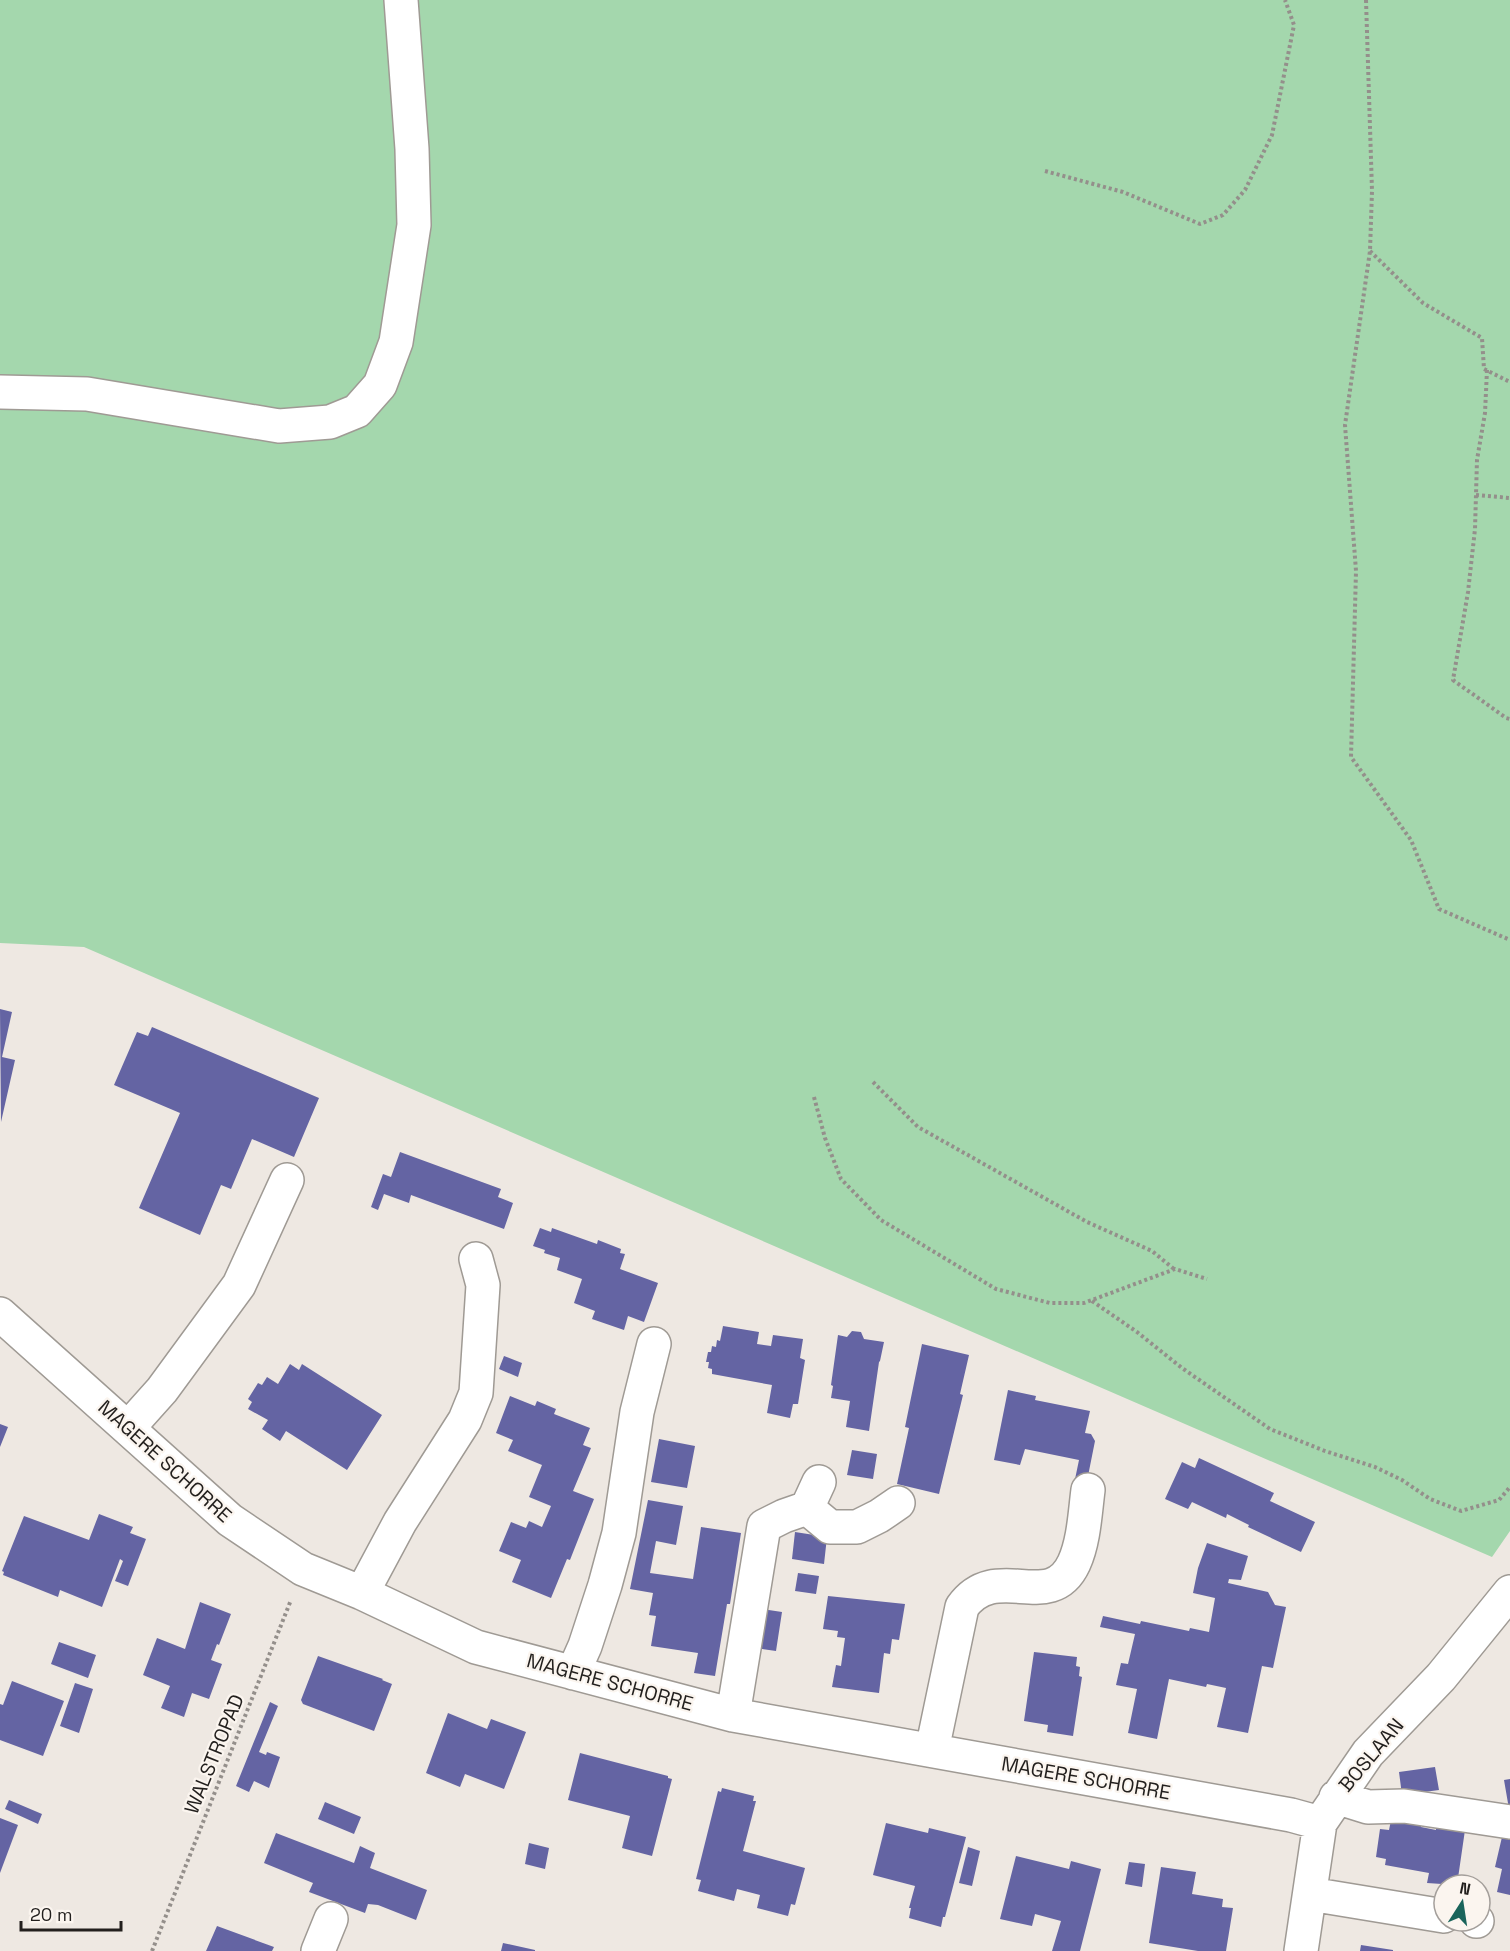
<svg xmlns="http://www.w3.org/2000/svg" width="1510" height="1951" viewBox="0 0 1510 1951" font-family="'Space Grotesk',sans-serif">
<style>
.green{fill:#a4d7ad}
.building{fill:#6464a3}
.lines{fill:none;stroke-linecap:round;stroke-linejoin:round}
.minor-casing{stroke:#9f9a94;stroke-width:36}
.path{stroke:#948f8b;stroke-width:4;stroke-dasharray:3 3;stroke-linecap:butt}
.minor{stroke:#fff;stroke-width:33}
.labels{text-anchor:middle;stroke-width:4.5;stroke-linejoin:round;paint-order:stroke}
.street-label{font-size:20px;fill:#221f1d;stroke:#fbf5ef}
</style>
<rect width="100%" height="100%" fill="#eee8e2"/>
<path class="green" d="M0 0H1510V1531L1492 1557 84 947 0 943Z"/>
<path class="building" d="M0 1009 12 1012 2 1057 15 1060 1 1122Z
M152 1027 319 1098 294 1157 252 1139 231 1189 221 1185 200 1235 139 1208 180 1113 114 1085 137 1032 148 1036Z
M400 1152 501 1189 498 1197 513 1203 504 1229 411 1195 409 1203 384 1194 378 1210 371 1207 383 1174 391 1177Z
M540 1228 551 1232 552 1228 597 1244 598 1240 621 1249 620 1253 625 1254 620 1269 658 1283 644 1322 628 1316 624 1330 592 1319 595 1311 574 1303 582 1279 557 1270 560 1258 544 1253 545 1250 533 1246Z
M723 1326 759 1332 757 1344 771 1346 773 1335 803 1339 800 1358 805 1360 798 1404H793L790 1418 767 1413 772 1385 712 1374V1369L708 1368 709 1362H706L708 1352H711L712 1346 716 1347 717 1340 720 1341Z
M852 1331 861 1332 864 1339 884 1342 880 1361 879 1362 869 1431 846 1427 850 1401 831 1398 833 1386 831 1385 838 1335 847 1337Z
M922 1344 969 1355 960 1394 963 1395 939 1494 897 1484 909 1428 905 1427Z
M504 1356 522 1363 518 1377 499 1369Z
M290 1364 299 1370 302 1364 382 1415 347 1470 286 1431 280 1441 262 1429 268 1420 248 1409 252 1402 248 1399 258 1383 262 1385 267 1377 278 1384Z
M1008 1390 1036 1396 1035 1400 1090 1411 1085 1433 1091 1434 1095 1441 1086 1486 1074 1484 1079 1460 1025 1449 1020 1465 994 1460Z
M510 1396 535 1406 537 1401 556 1409 554 1414 590 1428 583 1445 591 1448 573 1491 594 1499 570 1560 567 1559 551 1598 512 1582 521 1560 499 1551 511 1522 526 1528 529 1521 542 1527 551 1506 529 1497 542 1465 508 1451 513 1440 496 1433Z
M0 1424 8 1427 0 1447Z
M659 1439 695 1446 687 1488 651 1482Z
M852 1450 877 1454 873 1479 847 1475Z
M1199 1458 1274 1493 1270 1501 1315 1522 1301 1552 1248 1527 1249 1525 1227 1514 1226 1518 1192 1502 1188 1509 1165 1499 1182 1462 1195 1468Z
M648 1500 683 1506 676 1545 656 1541 650 1573 693 1579 701 1527 741 1533 730 1604H727L715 1676 694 1673 698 1653 651 1646 656 1616 649 1615 653 1593 630 1589Z
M99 1514 133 1527 130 1533 146 1539 128 1586 115 1581 123 1561 120 1559 102 1607 60 1590 58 1597 3 1575 4 1572 2 1571 24 1516 89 1540Z
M795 1532 827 1537 824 1564 792 1559Z
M1207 1543 1248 1556 1241 1580 1229 1579 1228 1583 1268 1592 1275 1605 1286 1607 1273 1668 1262 1666 1248 1733 1217 1727 1226 1688 1207 1684 1206 1687 1169 1679 1157 1739 1128 1733 1137 1689 1116 1685 1121 1663 1128 1664 1135 1634 1100 1627 1103 1616 1140 1624 1141 1621 1189 1631 1190 1628 1209 1632 1215 1598 1193 1593 1198 1568Z
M798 1573 819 1576 816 1594 795 1591Z
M828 1596 905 1604 899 1640 892 1639 890 1654 884 1653 879 1693 832 1687 836 1665 841 1666 845 1638 837 1637 838 1631 823 1629Z
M200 1602 231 1614 219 1645 217 1644 211 1660 222 1664 209 1699 192 1693 184 1717 161 1708 170 1686 143 1675 157 1638 185 1649Z
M756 1608 782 1612 776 1651 749 1647Z
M59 1642 96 1655 88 1678 51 1664Z
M1034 1652 1077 1657 1076 1666 1080 1667 1079 1676 1082 1677 1073 1736 1047 1732 1048 1725 1024 1721Z
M318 1656 383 1679 382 1680 392 1684 374 1731 303 1704 301 1700Z
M12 1681 64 1701 43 1756 0 1740V1704L3 1705Z
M75 1683 93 1689 79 1733 60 1726Z
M270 1702 278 1706 259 1752 266 1755 267 1752 280 1757 269 1788 254 1781 249 1792 236 1786Z
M448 1713 487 1729 491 1719 526 1732 504 1789 465 1774 460 1787 426 1773Z
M580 1753 668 1776V1778L672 1779 652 1856 622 1848 630 1816 568 1800Z
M1435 1767 1439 1790 1402 1795 1399 1772Z
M1510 1779V1809H1509L1504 1780Z
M722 1788 754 1796 753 1801H756L743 1851 805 1868 795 1905 791 1904 788 1916 757 1908 760 1895 737 1889 734 1901 698 1891 701 1880 696 1879 718 1791 721 1792Z
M9 1800 42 1814 38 1824 5 1809Z
M325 1802 361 1817 354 1834 318 1819Z
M0 1818 18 1825 0 1873Z
M1391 1820 1421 1824V1827L1436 1830V1826L1465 1830 1457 1885 1427 1883 1429 1873 1385 1865 1386 1859 1376 1857 1380 1829 1389 1830Z
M886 1823 928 1833 929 1828 966 1837 945 1917H943L941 1927 909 1918 911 1908H909L915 1886 873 1875Z
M276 1833 354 1863 360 1846 375 1853 370 1868 427 1890 416 1920 378 1905 368 1904 365 1913 309 1892 313 1883 264 1863Z
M1502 1837 1510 1838V1895L1497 1892 1502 1869 1495 1867Z
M529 1843 549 1848 545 1869 525 1864Z
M968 1847 980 1851 972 1886 959 1883Z
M1016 1856 1069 1869 1071 1861 1101 1869 1080 1951H1052L1061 1921 1035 1914 1032 1926 1000 1919Z
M1129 1862 1145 1864 1142 1887 1125 1884Z
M1161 1867 1196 1872 1192 1894 1223 1899 1222 1907 1233 1908 1226 1951H1198L1149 1943Z
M217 1926 274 1947 272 1951H206Z
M503 1943 535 1950V1951H501Z
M1361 1945 1393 1950V1951H1360Z"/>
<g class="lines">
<defs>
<path id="minor" d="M0 392 87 394 279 426 330 422 357 411 380 385 396 342 414 225 412 149 401 0
M0 1314 230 1520 303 1569 362 1593 476 1647 733 1715 1291 1815 1320 1823
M128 1428 162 1390 239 1285 287 1180
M807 1508 830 1527H857L879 1516 898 1503
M362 1593 400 1522 465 1420 476 1393 483 1285 476 1259
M573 1673 585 1646 605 1585 619 1533 637 1412 654 1344
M733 1715 764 1526 784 1516 807 1508 819 1482
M932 1750 962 1607C996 1559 1050 1615 1074 1563 1084 1541 1085 1513 1088 1490
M1336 1797 1368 1807 1404 1806 1510 1822
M1310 1894 1444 1916
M1476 1921H1477
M318 1951 331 1919
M1301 1951 1320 1823 1368 1753 1441 1677 1510 1592"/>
</defs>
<use href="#minor" class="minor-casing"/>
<path class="path" d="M1366 0 1372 191 1370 251 1345 425 1356 571 1351 757 1411 840 1439 909 1510 940
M1045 171 1123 192 1200 224 1223 215 1245 190 1272 135 1294 25 1285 0
M1370 251 1423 303 1482 338 1484 369 1510 382
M1487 370 1485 413 1477 460 1475 529 1468 592 1453 680 1506 718 1510 719
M1476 495 1510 498
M873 1082 918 1127 1087 1222 1152 1251 1174 1269
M814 1097 825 1138 841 1179 881 1220 996 1289 1050 1303H1084L1175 1269 1207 1279
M1092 1301 1137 1332 1182 1368 1270 1429 1325 1451 1375 1467 1402 1480 1430 1499 1461 1511 1499 1500 1510 1487
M152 1951 291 1600"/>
<use href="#minor" class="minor"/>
</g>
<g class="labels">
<g class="street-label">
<text transform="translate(165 1461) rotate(42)" y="7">MAGERE SCHORRE</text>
<text transform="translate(610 1682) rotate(15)" y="7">MAGERE SCHORRE</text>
<text transform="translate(214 1754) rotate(-68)" y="7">WALSTROPAD</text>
<text transform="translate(1371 1755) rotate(-50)" y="7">BOSLAAN</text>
<text transform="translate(1086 1778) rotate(10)" y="7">MAGERE SCHORRE</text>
</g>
</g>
<g transform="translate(1462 1903) rotate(12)"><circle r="28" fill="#fbf5ef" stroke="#a49f9b" stroke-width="1.5"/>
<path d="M0-4.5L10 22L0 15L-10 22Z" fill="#1a645b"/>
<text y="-9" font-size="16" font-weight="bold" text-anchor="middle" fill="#221f1d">N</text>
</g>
<path d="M21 1921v9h100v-9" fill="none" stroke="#221f1d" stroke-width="3"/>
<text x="30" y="1921" font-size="18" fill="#221f1d" stroke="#fbf5ef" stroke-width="4.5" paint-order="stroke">20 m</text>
</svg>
